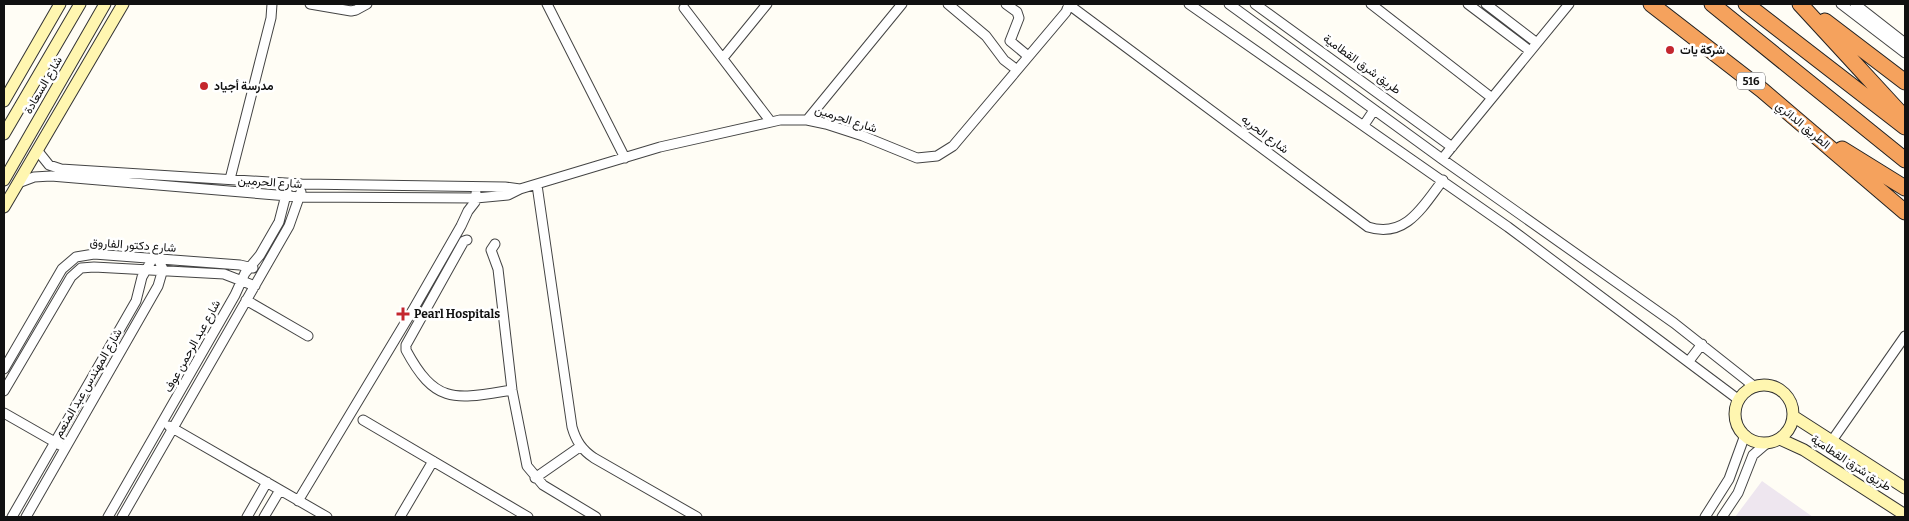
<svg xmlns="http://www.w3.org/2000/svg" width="1909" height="521" viewBox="0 0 1909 521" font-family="Bitter,Vazirmatn,serif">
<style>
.industrial{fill:#eee6ef}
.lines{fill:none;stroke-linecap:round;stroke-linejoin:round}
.street-casing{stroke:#444;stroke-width:11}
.secondary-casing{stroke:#333;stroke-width:13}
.highway-casing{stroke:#222;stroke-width:17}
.street{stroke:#fff;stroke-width:9}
.secondary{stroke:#fff6b0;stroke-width:11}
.highway{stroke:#f5a25d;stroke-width:15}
.poi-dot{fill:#c4262e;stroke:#fff;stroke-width:2}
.labels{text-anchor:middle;stroke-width:5;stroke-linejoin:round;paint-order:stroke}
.shield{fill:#fff;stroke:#585858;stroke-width:1}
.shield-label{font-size:11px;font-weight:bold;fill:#111}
.poi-label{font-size:12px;font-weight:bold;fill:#111;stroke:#fff;text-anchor:start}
.street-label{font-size:12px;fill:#111;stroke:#fff}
</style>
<rect width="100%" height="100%" fill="#fffdf5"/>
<path class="industrial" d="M1762 481 1813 517H1735Z"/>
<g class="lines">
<defs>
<path id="street" d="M310 4 351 11 356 10 367 4
M547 4 625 158
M948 4 986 36 1004 60 1017 70
M1006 4 1017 12 1019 18 1010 41 1028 56
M1068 4 1368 227C1406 239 1423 206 1443 180
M1189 4 1508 227 1739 400
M1229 4 1442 159 1674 323 1755 387
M1255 4 1452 147
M1371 4 1492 98
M1468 4 1530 51
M1486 4 1537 43
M1841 4 1905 53
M1855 4 1905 43
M684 8 771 122
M723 58 767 4
M807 120 902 4
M1364 125 1374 110
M37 150 49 165 61 169 302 184 505 187 520 189
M1442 159 1569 4
M230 179 271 18 272 4
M18 183 34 177 51 176 300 197 476 198 508 195 520 189 660 147 780 120H807L826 124 863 136 917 158 937 156 953 146 1066 12 1069 4
M537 185 572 427C576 441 582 450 594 458L697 517
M467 240 464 241 406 345V350C436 406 456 399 512 390
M495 244 491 250 498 269 512 390 527 466 543 485 596 517
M246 300 308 336
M1689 361 1702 344
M4 369 62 269 76 257 94 254 240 265 253 268
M4 391 71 277 81 268 94 267 224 274 255 286
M4 413 60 445
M363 420 528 517
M169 426 327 517
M1831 442 1905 336
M535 478 581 446
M298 501 414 308 461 226 468 211 475 202 476 193
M12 517 136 301 142 277 153 258
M26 517 158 286 163 269 158 259
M108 517 235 295 245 273 260 255 279 222 287 191
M122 517 289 226 301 192
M247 517 267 482
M264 517 280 490
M400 517 433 461
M1705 517 1729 479 1745 435
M1722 517 1738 493 1753 455 1767 443"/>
<path id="secondary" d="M4 101 60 4
M4 134 80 4
M4 180 105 4
M4 207 123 4
M1735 414a29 29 0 1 1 58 0a29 29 0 1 1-58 0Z
M1793 416 1905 488
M1780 439 1804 450 1905 515"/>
<path id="highway" d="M1651 4 1762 90 1905 212
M1712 4 1905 160
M1746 4 1905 127
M1800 4 1904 117
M1825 21 1905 82
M1842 149 1905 188"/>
</defs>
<use href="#street" class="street-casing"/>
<use href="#secondary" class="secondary-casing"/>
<use href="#highway" class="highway-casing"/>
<use href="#street" class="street"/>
<use href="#secondary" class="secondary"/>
<use href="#highway" class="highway"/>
</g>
<g class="poi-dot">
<circle cx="1670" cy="50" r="5"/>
<circle cx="204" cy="86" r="5"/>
<path d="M400.5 306.5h5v5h5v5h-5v5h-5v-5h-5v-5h5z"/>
</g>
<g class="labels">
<rect class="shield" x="1737" y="72.5" width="28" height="17" rx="4"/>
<g class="shield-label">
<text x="1751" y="85">516</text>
</g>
<g class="poi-label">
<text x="1680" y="54">شركة يات</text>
<text x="214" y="90">مدرسة أجياد</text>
<text x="414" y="318">Pearl Hospitals</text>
</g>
<g class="street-label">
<text transform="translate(1362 64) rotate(36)" y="4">طريق شرق القطامية</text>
<text transform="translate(43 85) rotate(-60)" y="4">شارع السعادة</text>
<text transform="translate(846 119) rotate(18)" y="4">شارع الحرمين</text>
<text transform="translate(1803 125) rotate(40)" y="4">الطريق الدائري</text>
<text transform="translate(1265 134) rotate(37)" y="4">شارع الحريه</text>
<text transform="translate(270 182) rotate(4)" y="4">شارع الحرمين</text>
<text transform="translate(133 245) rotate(4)" y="4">شارع دكتور الفاروق</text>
<text transform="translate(192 346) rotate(-61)" y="4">شارع عبد الرحمن عوف</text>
<text transform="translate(88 383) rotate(-60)" y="4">شارع المهندس عبد المنعم</text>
<text transform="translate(1851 463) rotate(33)" y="4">طريق شرق القطامية</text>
</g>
</g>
<rect width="1909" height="521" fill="none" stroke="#111111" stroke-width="10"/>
</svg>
